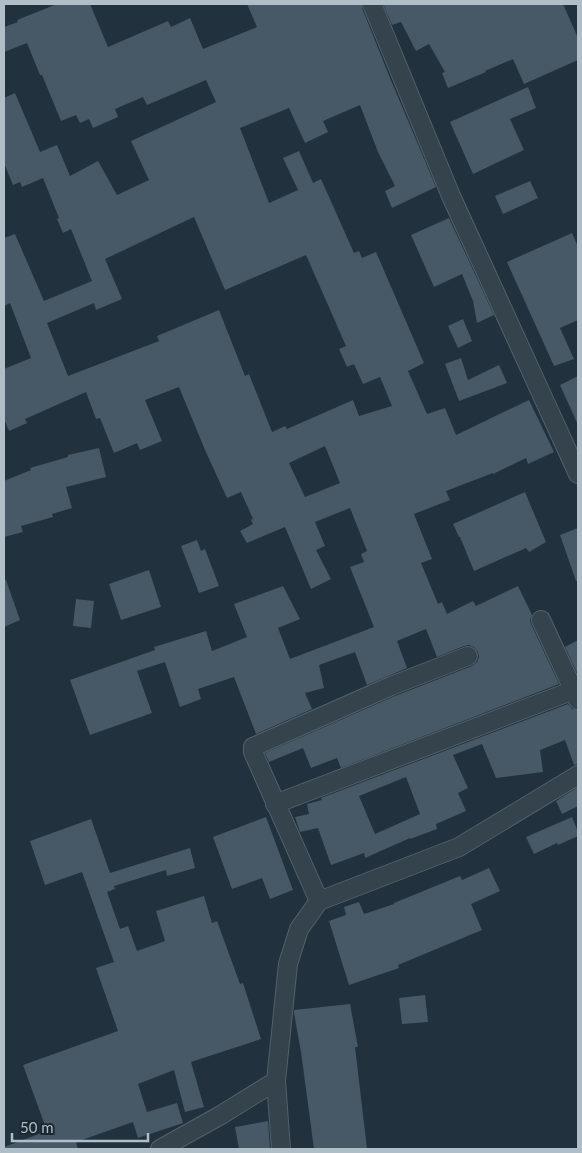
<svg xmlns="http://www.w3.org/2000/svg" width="582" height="1153" viewBox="0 0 582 1153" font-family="Lato,sans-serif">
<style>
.building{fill:#475966;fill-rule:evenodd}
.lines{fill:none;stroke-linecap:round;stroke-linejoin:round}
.minor-casing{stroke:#53616a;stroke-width:20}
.minor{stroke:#35434d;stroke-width:18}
</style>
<rect width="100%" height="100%" fill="#21313d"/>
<path class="building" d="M57 4H90L108 47 168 21 171 27 190 18 203 49 257 27 247 4H362V8L390 78 436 187 392 208 385 191 395 186 378 152 360 105 323 121 328 132 305 143 289 108 240 128 269 203 298 190 283 158 299 151 313 183 321 179 354 253 359 251 362 258 376 252 424 363 408 371 427 414 445 408 456 435 529 400 554 452 528 464 526 458 493 474V473L446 491 450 500 414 514 432 559 421 563 438 604 442 602 447 614 473 601 476 606 518 586 532 615 530 620 531 624 559 684 341 768 337 758 311 768 303 748 269 762 265 753 395 696 472 666 477 662 479 657 478 652 474 647 469 645 464 646 437 657 426 629 397 641 407 668 367 685 355 652 319 665 324 688 305 693 312 709 256 734 234 677 198 689 201 699 180 707 165 662 137 671 152 713 90 735 70 680 155 650 154 647 206 631 212 651 247 637 234 604 264 593 283 586 300 619 278 628 290 659 374 627 350 567 364 562 361 554 367 551 350 508 315 522 325 546 316 550 331 579 311 589 285 527 247 543 240 531 253 524 251 520 253 519 241 492 227 498 205 450 179 387 145 400 162 441 140 450 137 443 114 453 100 418 96 419 86 392 25 419 27 423 9 431 4 419V369L31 358 10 303 4 306V238L15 234 44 301 92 281 71 229 63 233 57 219 59 218 43 178 22 187 20 182 13 185 4 163V98L15 93 40 152 57 145 70 176 98 161 117 195 149 180 131 141 216 102 206 80 147 105 143 97 115 109 118 117 93 128 89 119 80 123 76 115 61 121 42 75H40L27 43 4 52V27L18 22 17 20ZM194 217 225 290 306 255 346 346 339 349 347 367 354 364 363 384 380 377 392 406 359 416 353 400 287 429 285 426 272 432 249 374 245 376 219 310 157 336 159 341 68 376 47 323 94 303 96 310 122 299 105 259ZM325 446 340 483 305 497 289 463Z
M383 4H563L578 38V60L524 84 513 59 485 71 486 72 448 88 442 73 445 72 429 44 416 51 401 22 392 25Z
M528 87 536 108 510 119 524 150 473 174 450 122Z
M530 181 538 198 503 214 495 196Z
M449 218 494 315 477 323 473 301 462 274 434 287 411 235Z
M572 233 578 247V320L560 328 574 359 554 366 507 262Z
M463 319 472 341 458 348 448 326Z
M461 358 468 380 499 365 507 383 459 401 445 364Z
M578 376V425L560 385Z
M99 448 106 477 66 487 72 508 52 514 53 517 21 526 23 532 4 537V481L31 470 30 468 68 457V455Z
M525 492 546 542 529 552 526 548 474 571 460 537H459L453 524Z
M578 528V581H576L560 535Z
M197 540 201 551 205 549 219 586 199 593 181 546Z
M149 570 161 607 121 620 109 584Z
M4 580H6L20 620 4 627Z
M76 599 94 601 91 628 73 626Z
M578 640V675L565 647Z
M568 704 572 709 578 710V764L574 765 565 740 540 750 543 772 496 778 482 744 453 755 468 788 458 793 466 811 436 824 437 829 410 839V838L365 858 364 853 331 865 318 828 300 832 295 817 309 814 307 804 322 800 321 798ZM406 777 420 814 375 834 359 796Z
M578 787V806L562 814 556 801Z
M266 817 293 890 270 899 262 878 232 889 213 837Z
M572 817 578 832V836L558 845 557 843 534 854 526 837Z
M91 819 110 873 190 848 195 868 167 876 166 870 114 886 115 889 107 892 120 929 128 926 137 951 165 941 156 911 204 896 212 923 217 921 240 984 243 983 261 1039 191 1062 204 1107 185 1112 174 1070 138 1084 147 1112 177 1103 183 1123 138 1138 133 1122 76 1142 78 1149H4V1147L47 1131 23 1065 118 1031 96 968 114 962 82 872 45 885 30 841Z
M489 868 500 891 471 904 482 930 398 965 399 968 349 985 329 921 346 915 344 907 359 902 364 914 394 904V903L460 876 462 880Z
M425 995 428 1022 402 1024 399 998Z
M350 1004 358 1047H355L367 1149H314L301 1052 294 1013V1010Z
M268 1121 270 1149H239L235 1127Z"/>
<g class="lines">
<defs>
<path id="minor" d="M372 4 451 196 578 474
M541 620 578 700
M275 804 574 690
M319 901 253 752V747L391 686 468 656
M276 1081 281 1149
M160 1149 221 1115 276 1081 288 964 299 929 319 901 459 847 578 775"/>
</defs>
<use href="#minor" class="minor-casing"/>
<use href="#minor" class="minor"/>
</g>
<rect width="582" height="1153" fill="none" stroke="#b0bec8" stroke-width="10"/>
<path d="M12 1133v8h136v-8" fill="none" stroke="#b0bec8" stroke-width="2.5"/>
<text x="20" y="1133" font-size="15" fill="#b0bec8" stroke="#1a2831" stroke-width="4" paint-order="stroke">50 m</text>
</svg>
